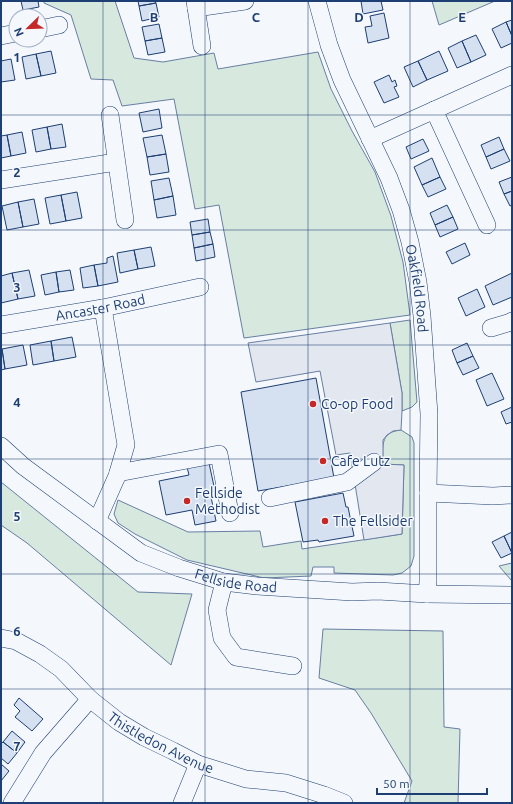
<svg xmlns="http://www.w3.org/2000/svg" width="513" height="804" viewBox="0 0 513 804" font-family="Ubuntu,sans-serif">
<style>
.green{fill:#d7e8df;stroke:#687fa3}
.parking{fill:#e3e8f0;stroke:#687fa3}
.building{fill:#d5e0f0;stroke:#1d3f73}
.lines{fill:none;stroke-linecap:round;stroke-linejoin:round}
.minor-casing{stroke:#1d3f73;stroke-width:18}
.minor{stroke:#f4f7fb;stroke-width:17}
.grid{fill:none;stroke:#1d3f73;stroke-width:1;stroke-opacity:0.55}
.poi-dot{fill:#c62828;stroke:#f4f7fb;stroke-width:1.5}
.labels{text-anchor:middle;stroke-width:3;stroke-linejoin:round;paint-order:stroke}
.street-label{font-size:14px;fill:#1d3f73;stroke:#f4f7fb}
.poi-label{font-size:14px;fill:#1d3f73;stroke:#f4f7fb;text-anchor:start}
.grid-label{font-size:13px;text-anchor:middle;font-weight:bold;fill:#1d3f73;stroke:#f4f7fb;stroke-width:3;stroke-linejoin:round;paint-order:stroke}
</style>
<rect width="100%" height="100%" fill="#f4f7fb"/>
<path class="green" d="M44 1H115L134 58 163 62 214 53 218 69 318 52 331 89 352 131 375 172 391 216 403 262 410 315 244 338 219 205 195 209 174 99 122 106 113 80 91 79 71 15 44 3Z
M432 1H495L439 25Z
M410 320 417 402 412 407 402 411V393L390 323Z
M401 430 412 437 414 443V556L411 566 402 573 393 575 334 573V567H313L311 576 264 578 187 560 135 534 118 523 114 514 118 500 188 532 260 531 263 547 301 541 302 549 402 534 404 465 383 464C383 448 379 432 401 430Z
M1 482 138 592 192 594 171 665 27 543 1 525Z
M512 563V580H511L499 566Z
M323 629 443 631 444 727 460 729 458 803H404L412 781 371 713 355 690 319 678Z"/>
<path class="parking" d="M390 323 402 393V411L401 430 393 431 387 435 383 440V464L404 465 402 534 364 540 350 453 336 455 320 371 256 382 248 343Z"/>
<path class="building" d="M21 1H38L39 7 23 10Z
M138 1H155L156 3 139 6Z
M361 1H381L383 10 363 14Z
M156 3 159 17 142 21 139 6Z
M384 13 389 38 368 43 365 27 372 26 370 16Z
M512 20V36L506 22Z
M506 22 512 36V43L501 48 492 29Z
M159 24 162 38 145 41 142 27Z
M476 35 486 55 471 62 462 41Z
M162 38 165 52 148 55 145 41Z
M462 41 471 62 457 68 448 48Z
M51 51 56 73 41 76 36 54Z
M439 51 448 71 427 80 418 61Z
M36 54 41 76 26 79 22 57Z
M11 59 15 80 1 82V61Z
M418 61 427 80 413 87 404 67Z
M389 75 392 82 395 80 397 86 394 87 399 97 384 103 374 82Z
M159 109 162 128 143 132 139 113Z
M62 124 66 147 51 149 47 127Z
M47 127 51 149 36 152 32 130Z
M22 132 26 153 11 156 7 135Z
M7 135 11 156 1 158V136Z
M162 135 166 154 147 157 143 138Z
M499 137 504 149 486 157 481 145Z
M423 139 429 151 411 159 406 147Z
M504 149 510 161 491 169 486 157Z
M166 154 169 172 150 175 147 157Z
M432 158 440 177 422 185 414 167Z
M440 177 446 189 428 197 422 185Z
M512 177V191L504 194 499 182Z
M169 178 173 196 154 200 151 181Z
M512 191V205L510 206 504 194Z
M77 192 82 218 66 221 61 195Z
M61 195 66 221 50 224 45 198Z
M173 196 176 215 157 218 154 200Z
M34 199 39 224 23 227 18 202Z
M18 202 23 227 7 230 2 206Z
M447 205 453 217 435 225 430 213Z
M453 217 458 229 440 237 435 225Z
M208 219 210 232 192 235 190 222Z
M210 232 213 244 194 248 192 235Z
M465 243 470 255 452 264 446 252Z
M213 244 215 257 196 261 194 248Z
M151 247 155 266 138 269 134 250Z
M134 250 138 269 120 273 117 253Z
M113 256 118 282 98 286 94 265 107 263V258Z
M94 265 98 286 83 288 80 268Z
M29 270 35 296 18 299 12 273Z
M70 270 74 290 59 292 56 272Z
M56 272 59 292 45 295 41 275Z
M12 273 18 299 1 303V276Z
M512 273V297L493 305 485 286Z
M477 289 485 307 466 316 458 298Z
M72 337 76 357 54 361 51 341Z
M51 341 54 361 33 365 30 345Z
M467 343 473 356 457 363 452 350Z
M23 345 27 365 5 369 2 349Z
M1 349H2L5 369 1 370Z
M473 356 479 368 463 375 457 363Z
M492 373 504 399 487 406 476 380Z
M316 378 334 478 258 491 241 392Z
M512 407V422L506 424 501 412Z
M209 463 215 491 210 492 216 521 195 525 192 510 166 515 159 481 189 475 187 467Z
M343 493 346 507H348L354 536 319 542 318 540 303 542 295 502Z
M512 532V553L504 536Z
M504 536 512 553 501 558 492 542Z
M19 698 43 719 32 731 15 717 20 711 14 705Z
M12 731 25 742 17 753 3 742Z
M3 742 17 753 8 764 1 758V744Z
M1 764 9 771 1 781Z"/>
<g class="lines">
<defs>
<g id="minor">
<path d="M195 1 202 46"/>
<path id="s1" d="M317 1 329 45 342 80 389 178 401 210 410 242 418 282 422 316 429 414 428 493V582L427 594"/>
<path d="M196 8 245 1"/>
<path d="M40 29 59 25"/>
<path d="M1 36 16 33"/>
<path d="M434 110 487 225"/>
<path d="M110 115 125 220"/>
<path d="M370 139 512 75"/>
<path d="M1 180 116 162"/>
<path id="s2" d="M1 325 103 308 200 287"/>
<path d="M491 328 508 323 512 321"/>
<path id="s3" d="M1 446 23 466 141 553 179 568 224 582 257 586 352 592 378 591 427 594 512 595"/>
<path d="M118 473 219 454 230 513"/>
<path d="M428 493 493 496 512 495"/>
<path d="M270 498 347 482 374 462"/>
<path d="M97 521 117 476 126 445 103 308"/>
<path d="M224 582 217 610 222 638 236 657 293 666"/>
<path id="s4" d="M1 638 16 641 40 654 61 669 90 699 119 722 144 737 173 751 198 764 246 779 286 783 324 795 344 803"/>
<path d="M12 803 43 753 90 699"/>
<path d="M182 803 198 764"/>
</g>
</defs>
<use href="#minor" class="minor-casing"/>
<use href="#minor" class="minor"/>
</g>
<path class="grid" d="M103 1V803M205 1V803M308 1V803M410 1V803M1 115H512M1 230H512M1 345H512M1 459H512M1 574H512M1 689H512"/>
<g class="poi-dot">
<circle cx="313" cy="404" r="4"/>
<circle cx="323" cy="461" r="4"/>
<circle cx="187" cy="501" r="4"/>
<circle cx="325" cy="521" r="4"/>
</g>
<g class="labels">
<g class="street-label">
<text dy="5" stroke="none"><textPath href="#s1" startOffset="306">Oakfield Road</textPath></text>
<text dy="5" stroke="none"><textPath href="#s2" startOffset="101">Ancaster Road</textPath></text>
<text dy="5" stroke="none"><textPath href="#s3" startOffset="276">Fellside Road</textPath></text>
<text dy="5" stroke="none"><textPath href="#s4" startOffset="194">Thistledon Avenue</textPath></text>
</g>
<g class="poi-label">
<text x="321" y="409">Co-op Food</text>
<text x="331" y="466">Cafe Lutz</text>
<text x="195" y="498">Fellside<tspan x="195" dy="16">Methodist</tspan></text>
<text x="333" y="526">The Fellsider</text>
</g>
</g>
<g class="grid-label">
<text x="154" y="22">B</text>
<text x="256" y="22">C</text>
<text x="359" y="22">D</text>
<text x="462" y="22">E</text>
<text x="17" y="62">1</text>
<text x="17" y="177">2</text>
<text x="17" y="292">3</text>
<text x="17" y="407">4</text>
<text x="17" y="521">5</text>
<text x="17" y="636">6</text>
<text x="17" y="751">7</text>
</g>
<rect width="513" height="804" fill="none" stroke="#1d3f73" stroke-width="4"/>
<g transform="translate(28 28) rotate(247)"><circle r="19" fill="#f4f7fb" stroke="#9eadc5"/>
<path d="M0-3L7 15L0 10L-7 15Z" fill="#c62828"/>
<text y="-6" font-size="11" font-weight="bold" text-anchor="middle" fill="#1d3f73">N</text>
</g>
<path d="M377 788v6h110v-6" fill="none" stroke="#1d3f73" stroke-width="2"/>
<text x="383" y="788" font-size="12" fill="#1d3f73" stroke="#f4f7fb" stroke-width="3" paint-order="stroke">50 m</text>
</svg>
